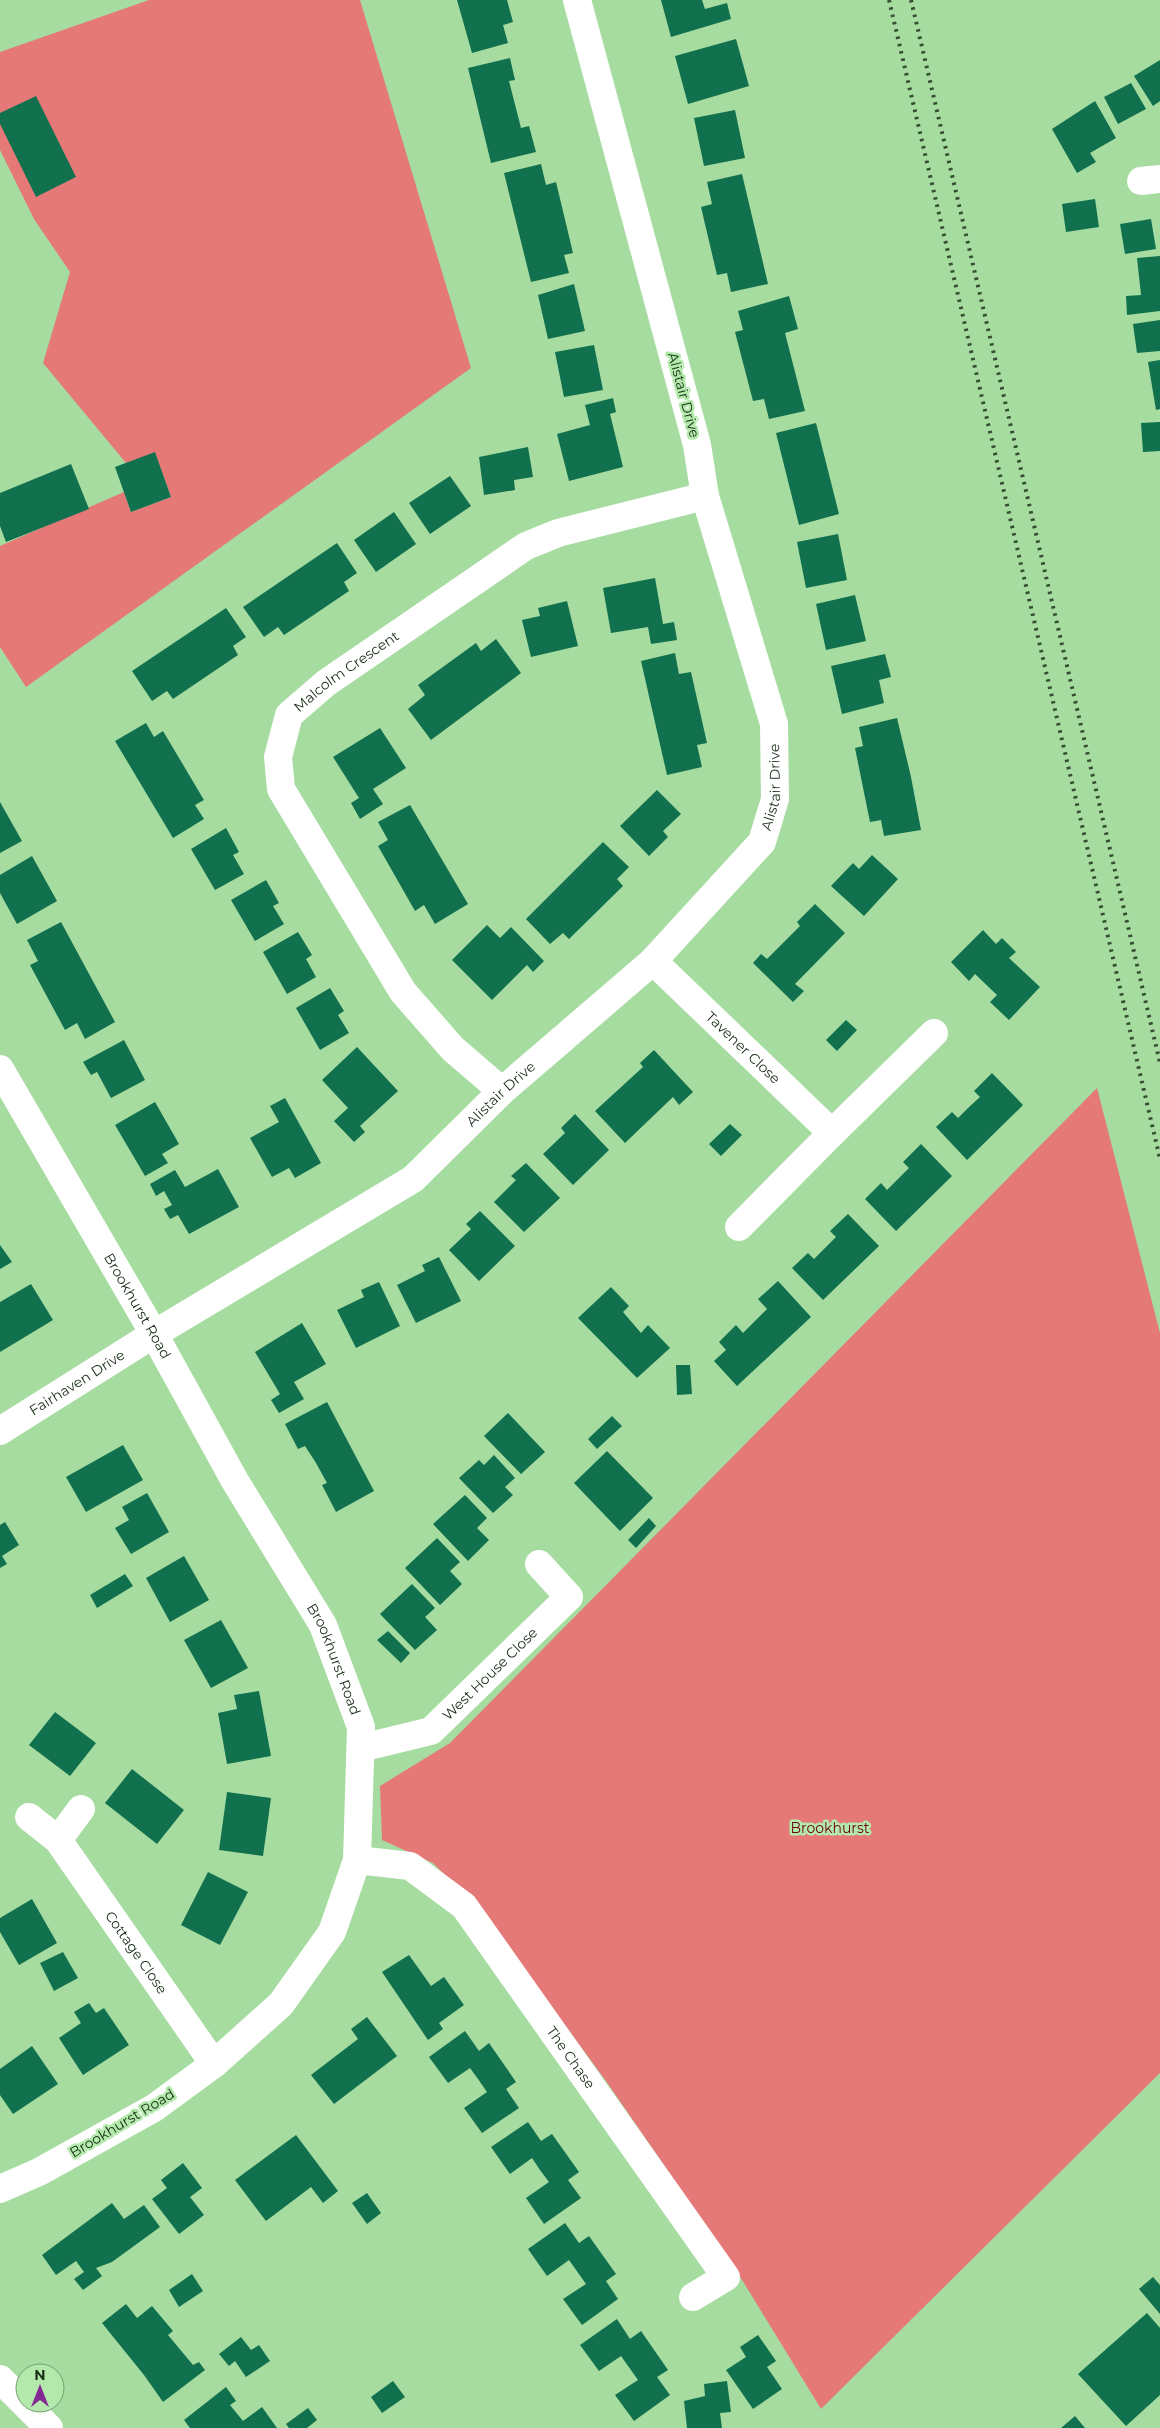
<svg xmlns="http://www.w3.org/2000/svg" width="1160" height="2428" viewBox="0 0 1160 2428" font-family="Montserrat,sans-serif">
<style>
.green{fill:#e47978}
.building{fill:#11704d}
.lines{fill:none;stroke-linecap:round;stroke-linejoin:round}
.minor{stroke:#fff;stroke-width:28}
.rail{stroke:#334e30;stroke-width:4;stroke-dasharray:2.5 5;stroke-linecap:butt}
.labels{text-anchor:middle;stroke-width:5;stroke-linejoin:round;paint-order:stroke}
.street-label{font-size:14px;fill:#192f17;stroke:#b3eaac}
.park-label{font-size:14px;fill:#6c0012;stroke:#b3eaac}
</style>
<rect width="100%" height="100%" fill="#a6dc9f"/>
<path class="green" d="M149 0H360L471 368 26 687 0 647V546L124 492 131 512 171 497 155 453 126 463 43 363 70 272 34 219 0 150V52Z
M1097 1088 1160 1333V2073L821 2409 736 2270 606 2081 534 1983 469 1899 433 1863 382 1840 380 1786 450 1743Z"/>
<path class="building" d="M457 0H507L513 22 503 25 508 43 472 53Z
M661 0H702L705 9 727 3 731 19 671 37Z
M736 39 749 86 688 104 675 56Z
M510 58 515 80 509 81 521 128 529 126 536 152 491 163 468 68Z
M1160 60V101L1153 106 1134 76Z
M1131 83 1146 109 1118 124 1104 97Z
M36 96 76 177 36 197 0 124V113Z
M1095 101 1116 138 1090 153 1096 162 1077 173 1052 129Z
M735 110 745 158 704 166 694 118Z
M541 164 546 185 556 182 573 253 564 255 569 273 531 282 504 173Z
M742 174 768 284 731 292 727 273 717 275 701 207 712 204 707 182Z
M1095 199 1099 227 1066 232 1062 204Z
M1151 219 1156 249 1125 254 1120 224Z
M1160 256V311L1127 315 1126 296 1141 295 1137 258Z
M574 284 585 331 548 339 538 295Z
M789 296 798 329 785 333 805 411 769 419 764 399 753 401 735 332 743 330 738 311Z
M1160 320V351L1137 353 1133 324Z
M594 345 603 390 564 397 555 352Z
M1160 360V409L1156 410 1148 362Z
M613 398 616 412 610 414 623 467 569 481 557 434 590 425 585 405Z
M1160 422V451L1143 452 1141 423Z
M816 423 839 514 799 525 776 433Z
M528 447 533 477 514 480 515 490 484 495 479 457Z
M155 452 171 497 131 512 115 467Z
M71 464 89 509 6 542 0 526V493Z
M450 476 471 506 430 534 409 503Z
M394 512 416 544 376 572 354 540Z
M838 534 847 580 806 588 797 542Z
M337 543 357 573 344 582 349 591 284 635 278 627 264 637 243 607Z
M655 578 663 624 674 622 677 640 651 644 648 627 611 633 603 588Z
M855 595 866 641 826 650 816 604Z
M567 601 578 646 531 657 522 620 540 616 538 608Z
M226 608 246 637 233 646 238 655 173 699 167 691 152 701 132 671Z
M496 639 521 673 431 740 408 709 425 695 418 685 476 643 481 651Z
M675 653 679 674 691 672 707 743 697 745 702 767 667 775 641 661Z
M885 654 891 677 879 680 884 703 842 714 831 666Z
M897 718 911 777 921 830 884 836 881 820 870 822 855 748 863 746 859 727Z
M146 723 154 737 163 731 204 800 195 805 204 819 173 838 115 741Z
M380 728 406 768 373 789 383 804 360 819 351 803 359 798 333 757Z
M657 790 681 814 663 831 668 837 649 856 620 826Z
M0 802 22 841 0 853Z
M410 805 468 904 435 924 424 905 415 911 378 846 388 840 378 822Z
M226 828 239 852 233 855 244 874 215 890 191 849Z
M603 842 629 867 617 879 623 886 569 939 563 933 550 944 526 919Z
M872 855 898 879 864 916 831 886 853 863 859 869Z
M32 856 57 901 17 924 0 893V875Z
M266 880 279 903 273 906 284 924 255 941 231 900Z
M815 904 845 933 795 984 804 991 793 1002 753 963 761 954 767 959 800 926 797 922Z
M61 922 115 1022 85 1039 77 1023 65 1030 30 965 38 961 27 940Z
M487 925 500 938 511 927 544 961 533 972 527 965 492 1000 452 960Z
M983 930 996 944 1002 938 1016 952 1009 958 1040 987 1009 1020 990 1002 997 995 975 974 969 981 951 962Z
M298 932 312 955 306 959 316 977 287 994 263 952Z
M330 988 344 1011 338 1015 349 1033 320 1050 296 1008Z
M846 1020 857 1030 837 1051 826 1040Z
M124 1040 145 1080 111 1098 97 1072 91 1075 83 1062Z
M357 1047 398 1091 360 1126 365 1132 354 1142 334 1121 348 1108 322 1080Z
M654 1050 693 1092 679 1105 673 1097 625 1143 595 1111 643 1067 640 1063Z
M992 1073 1023 1105 967 1160 936 1127 952 1112 958 1118 968 1108 980 1097 974 1091Z
M285 1098 321 1163 295 1178 289 1168 272 1177 250 1138 279 1122 270 1106Z
M155 1102 179 1144 162 1154 168 1163 145 1176 115 1125Z
M575 1114 609 1150 573 1185 543 1154 565 1133 561 1128Z
M730 1124 742 1135 721 1156 709 1144Z
M921 1144 952 1176 896 1231 865 1199 881 1183 887 1190 909 1168 903 1162Z
M526 1163 560 1198 524 1232 494 1202 516 1180 511 1176Z
M218 1169 239 1207 189 1234 178 1215 170 1219 164 1209 172 1205 164 1191 156 1196 150 1184 175 1170 185 1187Z
M480 1211 515 1246 479 1281 449 1250 471 1229 466 1224Z
M848 1214 879 1246 823 1300 792 1268 808 1253 814 1259 836 1237 830 1231Z
M0 1245 12 1262 0 1269Z
M439 1257 461 1301 416 1323 397 1285 425 1271 422 1265Z
M778 1281 811 1317 737 1386 714 1361 726 1350 719 1342 736 1325 743 1333 767 1309 758 1299Z
M379 1282 400 1326 356 1348 337 1310 364 1297 361 1290Z
M31 1284 53 1320 0 1352V1302Z
M611 1287 629 1306 623 1312 641 1333 648 1325 670 1348 637 1378 578 1318Z
M302 1323 326 1364 294 1382 304 1399 279 1413 271 1400 280 1394 255 1352Z
M676 1365H690L692 1394 677 1395Z
M327 1402 374 1491 336 1512 322 1485 327 1483 316 1463 305 1446 298 1449 285 1424Z
M508 1413 545 1452 521 1474 484 1436Z
M612 1416 622 1426 597 1449 588 1439Z
M123 1445 143 1480 86 1512 66 1477Z
M607 1451 653 1498 620 1531 574 1483Z
M494 1455 515 1478 505 1487 513 1495 493 1513 459 1478 479 1460 484 1465Z
M147 1493 169 1532 131 1554 115 1528 129 1520 122 1507Z
M465 1495 487 1518 477 1528 489 1540 468 1561 433 1524Z
M649 1518 656 1526 636 1548 628 1540Z
M5 1522 19 1545 2 1556 7 1564 0 1568V1525Z
M437 1538 460 1562 450 1571 462 1584 440 1605 405 1568Z
M184 1556 209 1600 170 1622 146 1578Z
M125 1574 133 1586 97 1608 90 1595Z
M412 1584 435 1608 425 1617 437 1630 415 1650 380 1614Z
M221 1620 248 1668 211 1688 184 1640Z
M388 1631 410 1653 401 1663 377 1640Z
M259 1691 271 1756 227 1764 218 1713 237 1709 234 1695Z
M55 1712 96 1743 70 1776 29 1745Z
M132 1769 184 1810 157 1844 105 1803Z
M227 1792 271 1798 263 1856 219 1850Z
M208 1872 248 1892 220 1945 181 1925Z
M32 1899 57 1943 19 1965 0 1932V1918Z
M63 1952 78 1978 54 1991 40 1963Z
M409 1955 431 1986 444 1977 464 2005 439 2023 443 2029 428 2040 382 1972Z
M89 2003 96 2013 104 2008 129 2045 83 2075 59 2038 81 2023 74 2012Z
M367 2017 397 2056 334 2104 311 2075 358 2039 351 2029Z
M465 2031 479 2051 489 2043 516 2082 506 2089 519 2108 482 2133 464 2108 487 2092 478 2079 470 2068 448 2083 429 2057Z
M32 2046 58 2084 13 2114 0 2095V2069Z
M528 2122 541 2141 552 2134 579 2172 568 2180 581 2198 544 2224 526 2198 549 2182 540 2170 532 2158 510 2174 491 2147Z
M296 2135 338 2191 323 2203 311 2187 266 2221 235 2180Z
M183 2163 202 2188 190 2197 204 2215 179 2234 152 2199 167 2188 161 2180Z
M367 2193 381 2213 367 2224 352 2203Z
M112 2203 124 2219 144 2205 160 2227 112 2262 96 2268 102 2276 83 2290 74 2279 84 2272 76 2261 56 2275 42 2255Z
M565 2223 579 2243 589 2236 616 2274 606 2281 618 2299 582 2325 563 2299 586 2284 569 2260 547 2276 528 2249Z
M192 2274 203 2291 179 2307 169 2290Z
M1153 2277 1160 2285V2314L1139 2289Z
M126 2304 137 2318 152 2306 173 2331 168 2335 193 2365 199 2362 205 2370 163 2402 144 2375 102 2323Z
M1147 2313 1160 2328V2395L1126 2426 1078 2374Z
M617 2319 630 2339 641 2331 668 2370 657 2377 670 2395 634 2421 615 2395 638 2380 621 2356 599 2371 580 2345Z
M758 2335 776 2361 767 2367 782 2389 753 2409 726 2370 746 2357 740 2347Z
M241 2337 251 2350 259 2345 270 2361 246 2377 235 2361 229 2366 219 2354Z
M393 2381 405 2397 382 2413 371 2397Z
M727 2381 731 2412 720 2413 722 2428H687L684 2401 705 2396 704 2384Z
M226 2387 236 2401 230 2405 243 2421 262 2407 277 2428H190L184 2420Z
M308 2408 317 2420 307 2428H289L286 2424Z
M1075 2416 1085 2428H1061Z"/>
<g class="lines">
<g class="minor">
<path d="M1141 181 1160 179"/>
<path id="s1" d="M653 961 832 1133 934 1033"/>
<path id="s2" d="M0 1069 154 1334 235 1481 323 1625 361 1727 357 1860 332 1932 281 2004 214 2064 154 2108 39 2172 0 2189"/>
<path id="s3" d="M502 1091 453 1049 403 992 281 789 278 757 289 715 326 683 526 546 558 533 705 496"/>
<path d="M739 1227 832 1133"/>
<path id="s4" d="M0 1431 154 1334 413 1179 502 1091 653 961 762 842 775 799 774 724 705 496 697 445 577 0"/>
<path id="s5" d="M361 1748 431 1731 569 1597 539 1564"/>
<path id="s6" d="M29 1817 58 1840 214 2064"/>
<path d="M58 1840 81 1809"/>
<path id="s7" d="M357 1860 410 1866 464 1906 726 2277 693 2297"/>
<path d="M0 2379 49 2428"/>
</g>
<path class="rail" d="M889 0 1160 1159
M911 0 1160 1063"/>
</g>
<g class="labels">
<g class="street-label">
<text transform="translate(684 395) rotate(75)" y="5">Alistair Drive</text>
<text dy="5" stroke="none"><textPath href="#s3" startOffset="525">Malcolm Crescent</textPath></text>
<text dy="5" stroke="none"><textPath href="#s4" startOffset="1026">Alistair Drive</textPath></text>
<text dy="5" stroke="none"><textPath href="#s1" startOffset="125">Tavener Close</textPath></text>
<text dy="5" stroke="none"><textPath href="#s4" startOffset="606">Alistair Drive</textPath></text>
<text dy="5" stroke="none"><textPath href="#s2" startOffset="274">Brookhurst Road</textPath></text>
<text dy="5" stroke="none"><textPath href="#s4" startOffset="91">Fairhaven Drive</textPath></text>
<text dy="5" stroke="none"><textPath href="#s2" startOffset="679">Brookhurst Road</textPath></text>
<text dy="5" stroke="none"><textPath href="#s5" startOffset="154">West House Close</textPath></text>
<text dy="5" stroke="none"><textPath href="#s6" startOffset="174">Cottage Close</textPath></text>
<text dy="5" stroke="none"><textPath href="#s7" startOffset="306">The Chase</textPath></text>
<text transform="translate(122 2123) rotate(-31)" y="5">Brookhurst Road</text>
</g>
<g class="park-label">
<text x="830" y="1833">Brookhurst</text>
</g>
</g>
<g transform="translate(40 2388)"><circle r="24" fill="#b3eaac" stroke="#759f70"/>
<path d="M0-4L9 19L0 12L-9 19Z" fill="#852994"/>
<text y="-8" font-size="14" font-weight="bold" text-anchor="middle" fill="#192f17">N</text>
</g>
</svg>
